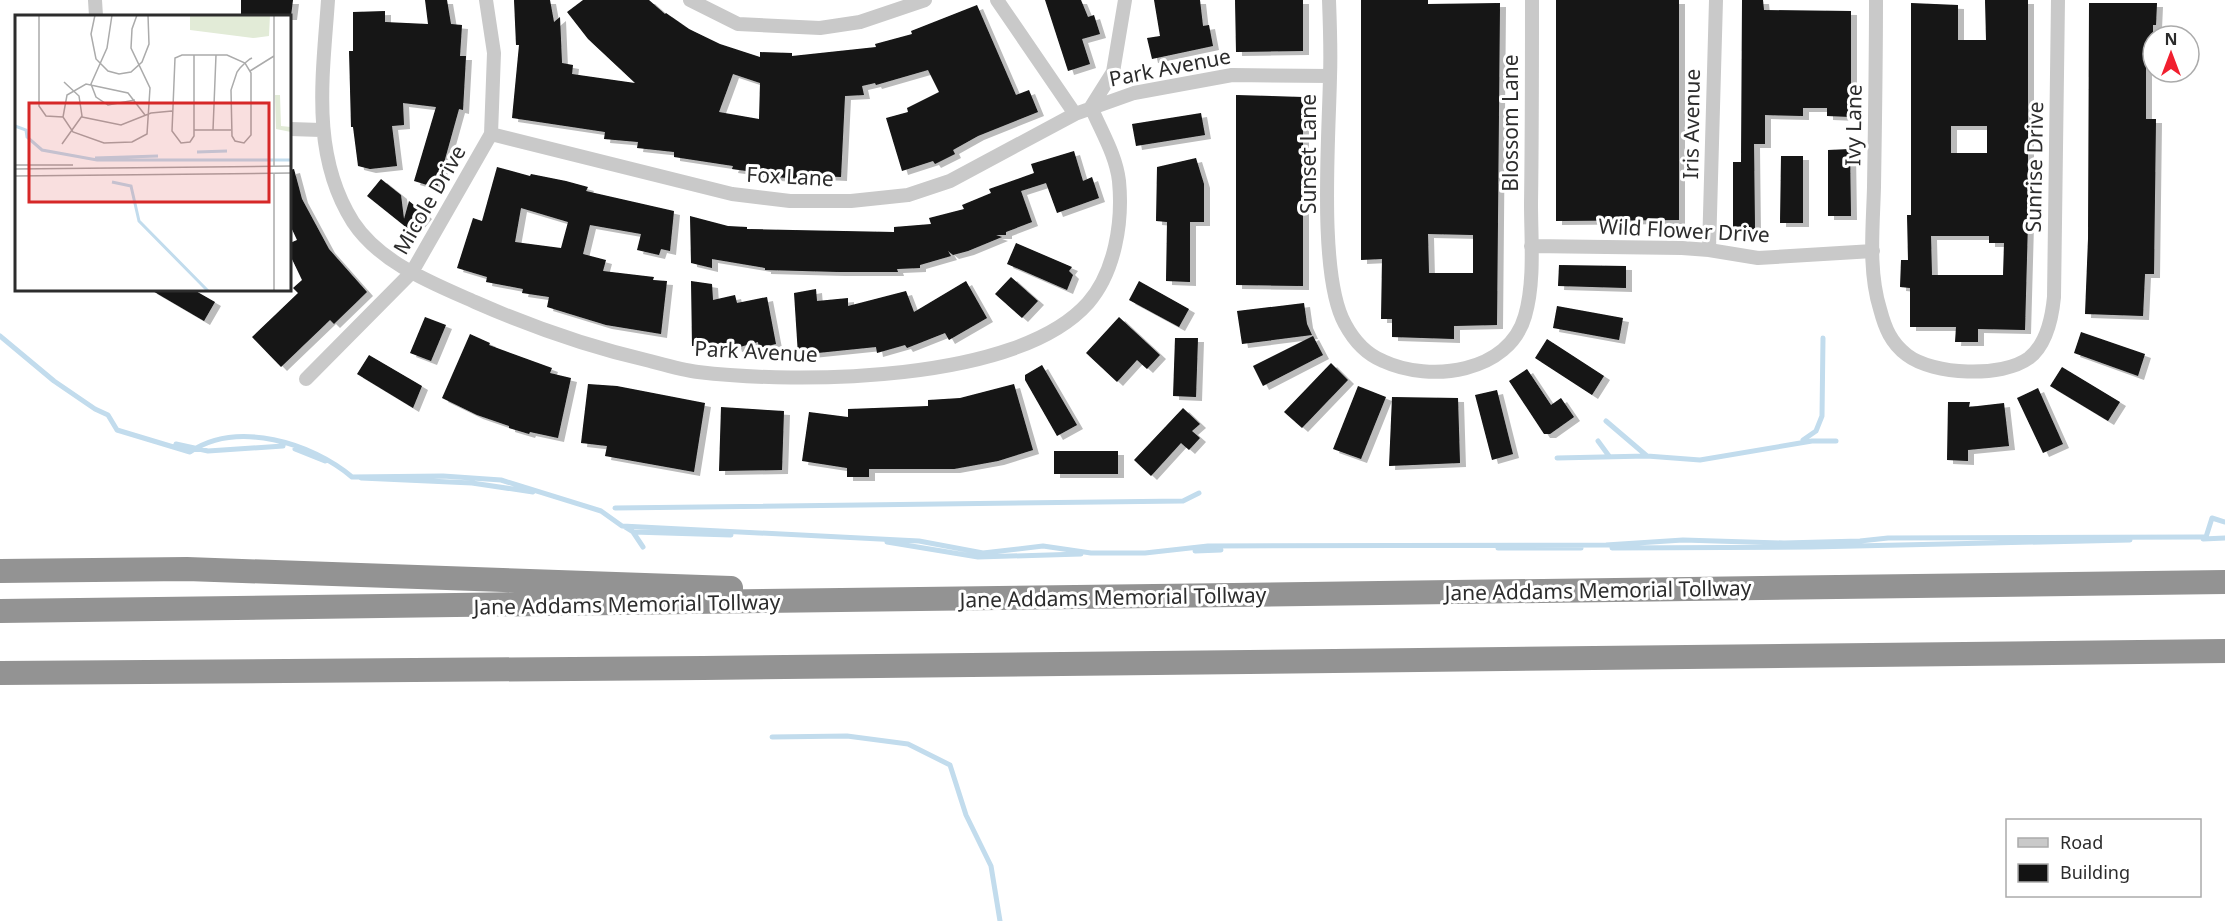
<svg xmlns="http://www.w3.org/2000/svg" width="2225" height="921" viewBox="0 0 2225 921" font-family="'Noto Sans',sans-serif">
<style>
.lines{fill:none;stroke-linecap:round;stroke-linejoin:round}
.stream{stroke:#c2dced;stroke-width:5}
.building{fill:#131313;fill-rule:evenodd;filter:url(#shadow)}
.street{stroke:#c9c9c9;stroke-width:14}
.highway{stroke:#939393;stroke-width:24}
.labels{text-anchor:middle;stroke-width:6;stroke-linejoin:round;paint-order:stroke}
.street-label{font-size:21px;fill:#2c2c2c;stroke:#fff}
.inset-river{fill:none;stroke:#c2dced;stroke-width:3}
.inset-road{fill:none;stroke:#ababab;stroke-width:1.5}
.view{fill:#d62828;fill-opacity:0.15;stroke:#d62828;stroke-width:3}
.inset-edge{fill:none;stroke:#2c2c2c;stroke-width:3}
</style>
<defs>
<filter id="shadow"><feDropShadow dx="6" dy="4" stdDeviation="0" flood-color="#0004"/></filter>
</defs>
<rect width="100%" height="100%" fill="#fff"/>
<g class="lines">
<path class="stream" d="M0 336 54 381 95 409 108 415 117 430 190 452C237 420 312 443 352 477L443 476 501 480 601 511 622 526 919 541 983 553 1043 546 1091 553H1145L1208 546 1606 545 1683 540 1784 543 1860 541 1888 538 2196 537H2206L2212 518 2225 522
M1606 421 1647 456
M1803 440 1816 431 1822 416 1823 338
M1598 441 1609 456
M176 444 208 451 283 446
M295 449 325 461
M1557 458 1647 456 1700 460 1812 441H1836
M361 478 472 483 533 492
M615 508 1183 501 1199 493
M625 527 633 532 731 535
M633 532 643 547
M2203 539 2225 538
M887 542 978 557 1081 554
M1498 548H1581
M1612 548 1811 547 2130 540
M1195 551 1221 550
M772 737 847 736 908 744 950 765 966 815 991 866 1000 921"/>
</g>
<path class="building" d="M241 0H293L291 16H241Z
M425 0H447L451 24 462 25 460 56H466L463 110 459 109 437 188 414 181 436 107 403 103 404 125 392 126 397 166 370 169 358 166 353 127H351L349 51H353V12L385 11V22L428 24Z
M514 0H550L554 22 560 17 562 63 573 65 572 74 635 83 588 39 567 12 583 0H649L665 14 666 13 689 29 720 44 760 57V52L792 53V56L876 47 875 44 912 34 911 31 977 5 1016 95 1029 90 1038 112 978 136 953 150 955 154 935 164 933 161 902 171 886 118 908 112 907 108 939 92 928 70 876 85 875 83 862 86 864 95 845 96 841 177 818 176 817 180 760 176 761 173 732 169 733 166 674 157V152L637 148 638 142 604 139 605 132 512 118 519 45H516ZM733 74 760 83 759 119 719 112Z
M1045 0H1081L1088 17 1094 15 1100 34 1082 39 1090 64 1068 71Z
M1154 0H1200L1203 26 1209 25 1213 46 1152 59 1147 38 1160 36Z
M1235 0H1303V51L1236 52Z
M1361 0H1428V4L1500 3 1497 325 1454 326V339L1392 337V319H1381L1382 259 1361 260ZM1428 234 1473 235V273H1429Z
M1556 0H1679V220L1556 221Z
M1742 0H1763L1764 10 1851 11V117L1827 116V108H1803V116L1765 115V144H1754L1755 229 1733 230V162H1741Z
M1985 0H2028V221L2025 330 1978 329V342H1955L1956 327H1910V288L1900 287 1901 260H1908L1907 215H1911V3L1958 5V40H1986ZM1951 126H1987V153H1951ZM1931 236H1989V243H2004L2003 275H1932Z
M2089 3H2157L2156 25H2153V67H2146V119H2156L2154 274H2145L2143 316 2085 314 2088 239Z
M1236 95 1303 97V286L1236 285Z
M1201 113 1205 135 1136 146 1132 124Z
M1850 149 1851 216H1828V150Z
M1074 151 1083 181 1092 177 1099 198 1057 213 1046 183 1021 191 1032 222 1006 232V235H996L1002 237 968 251 953 255 948 251 951 256 920 265V268L897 269 898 272H839L765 270V268L712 259V268L691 263 690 216 728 226 747 227V229L894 232V227L931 224 929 218 964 209 962 205 991 193 989 189 1034 173 1031 164Z
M1781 156H1803V223H1780Z
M1196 158 1204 184V222H1190V282L1166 281 1167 222 1156 221 1157 167Z
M497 167 530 176 531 174 566 181 588 187 586 191 674 211 670 251 661 249 659 255 637 250 641 234 590 225 583 254 606 260 603 271 654 277 653 280 667 281 661 334 606 325 547 307 549 297 522 293 523 289 486 282 487 277 457 268 473 218 482 221ZM521 208 568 222 561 248 515 242Z
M294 169 302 199 329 249 367 292 334 324 330 320 281 367 252 337 298 293 293 288 302 280 290 255V243L297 240 290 225V170Z
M381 179 401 195 404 219 409 201 426 215 412 232 367 196Z
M1016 243 1072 267 1069 271 1073 275 1067 290 1007 264Z
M1559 265 1626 266V288L1558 286Z
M1011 277 1038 301 1022 318 995 294Z
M691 281 712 284 713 300 735 295 737 303 767 297 776 344 759 348 758 342 736 348 735 344 692 346Z
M966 281 987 318 949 340 945 333 907 348 905 345 877 353 876 347 798 355 794 293 816 289 817 301 848 298V306L906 291 914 312Z
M1139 281 1189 309 1179 327 1129 300Z
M151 290H194L215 302 204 321Z
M1304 303 1307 324 1312 335 1242 344 1237 311Z
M1557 306 1623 318 1619 340 1553 328Z
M425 317 446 325 431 361 410 353Z
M1119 317 1160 355 1147 369 1137 360 1117 382 1086 353Z
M2081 332 2145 354 2138 376 2074 353Z
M470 334 490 343 489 345 552 368 550 373 571 378 558 438 530 432 529 434 509 428V426L477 415 442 398Z
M1313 336 1323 355 1263 386 1253 366Z
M1175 338H1198L1196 397 1173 396Z
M1547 339 1604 376 1592 395 1535 358Z
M369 355 422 386 413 408 357 374Z
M1331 363 1348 380 1302 428 1284 412Z
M1042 365 1077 425 1057 436 1025 380V375Z
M2062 367 2120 402 2108 421 2050 386Z
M1527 369 1551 405 1561 398 1574 417 1550 434H1544L1509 381Z
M588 384 617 386 705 403 694 472 605 456 607 446 581 443Z
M1014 384 1033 450 998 461 954 469H869V477H847V468L802 461 809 412 848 417V409L928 406V400L960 398Z
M1358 386 1386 397 1361 459 1333 449Z
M2038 388 2063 444 2043 453 2017 398Z
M1497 390 1513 454 1492 460 1475 395Z
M1392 397 1458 398 1460 463 1389 466Z
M1948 402H1970L1969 407 2004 403 2009 446 1968 450V461L1947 460Z
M721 407 784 411 782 470 719 471Z
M1183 408 1200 424 1192 431 1200 438 1189 450 1181 443 1151 476 1134 460Z
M1054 451H1118V474H1054Z"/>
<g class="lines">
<path class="street" d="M95 0 96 16
M328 0C323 75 310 154 353 222 380 263 432 283 475 302 532 327 589 347 650 361 665 365 682 370 698 372 797 384 1017 383 1088 303 1115 272 1123 222 1119 181 1116 155 1101 131 1091 107L1113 72 1125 0
M690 0 738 24 820 28 860 22 925 0
M997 0 1075 114
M1329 0C1330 26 1331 51 1330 77 1329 135 1318 276 1345 324 1353 339 1366 354 1383 361 1430 383 1509 373 1525 316 1535 282 1531 239 1531 204 1532 136 1532 68 1532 0
M1876 0C1876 62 1875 125 1874 187 1873 227 1868 270 1880 309 1885 328 1891 343 1907 355 1933 375 2002 378 2029 358 2047 344 2052 318 2054 297L2058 0
M290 129 321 130
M491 134 732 194 790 201H851L908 195 950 181 1075 114 1134 93 1232 75 1330 76
M1531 246 1682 248 1709 250 1758 258 1873 251
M1709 250 1716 0
M306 379 412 272 491 134 494 53 486 0"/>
<path class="highway" d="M0 571 187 569 731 588
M0 611 2225 582
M0 673 703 668 2225 651"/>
</g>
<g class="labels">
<g class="street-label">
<text transform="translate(1170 68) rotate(-11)" y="7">Park Avenue</text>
<text transform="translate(1511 123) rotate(-90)" y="7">Blossom Lane</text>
<text transform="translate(1692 124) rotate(-89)" y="7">Iris Avenue</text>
<text transform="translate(1854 125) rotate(-89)" y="7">Ivy Lane</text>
<text transform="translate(1309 154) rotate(-90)" y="7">Sunset Lane</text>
<text transform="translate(2035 167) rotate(-89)" y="7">Sunrise Drive</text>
<text transform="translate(790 177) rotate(3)" y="7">Fox Lane</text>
<text transform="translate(430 200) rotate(-60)" y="7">Micole Drive</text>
<text transform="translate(1684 231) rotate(3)" y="7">Wild Flower Drive</text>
<text transform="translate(756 352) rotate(3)" y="7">Park Avenue</text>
<text transform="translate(1598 591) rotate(-1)" y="7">Jane Addams Memorial Tollway</text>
<text transform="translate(1113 598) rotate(-1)" y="7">Jane Addams Memorial Tollway</text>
<text transform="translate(627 605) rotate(-1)" y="7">Jane Addams Memorial Tollway</text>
</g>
</g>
<g transform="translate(15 15)">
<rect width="276" height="276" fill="#fff"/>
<path d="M175 0H255L254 21 238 23 175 15ZM260 80H265L266 111 276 112V117L261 114Z" fill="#e2ebd7"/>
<path class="inset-river" d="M0 111 11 115 12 122 27 135 82 145H276M182 137 212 136M80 143 143 141M97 167 116 171 124 206 193 276"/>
<path class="inset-road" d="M24 0V91L31 101 48 102M80 0 76 19 81 44 93 56 104 59 116 57 127 47 134 29 133 0M97 0 92 33 76 69 81 82 93 90 120 85M122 0 117 14 116 33 135 73 132 119 117 127 89 128 58 117 48 102 52 80 71 69 113 78 130 100M259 0V151M179 40V121L175 127 166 128 157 116 160 43 167 40H212L230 48 236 58V120L229 128 220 126 217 121 216 75 222 57 225 53 230 48 235 44 237 43M235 56 259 41M67 102 106 110 136 98 157 96M179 115H216M198 115 201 40M47 129 67 101 64 81 49 67M0 150H58M0 154 276 151M0 161 276 158M259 276V158"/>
<path class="view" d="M14 88H254V187H14Z"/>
<rect width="276" height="276" class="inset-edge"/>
</g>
<rect x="2006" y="819" width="195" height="78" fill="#ffffff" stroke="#ababab" stroke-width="1.5"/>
<rect x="2018" y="838" width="30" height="9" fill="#c9c9c9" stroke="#ababab" stroke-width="1.5"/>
<text x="2060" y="849" font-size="18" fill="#2c2c2c">Road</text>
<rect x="2018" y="864" width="30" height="18" fill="#131313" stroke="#ababab" stroke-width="1.5"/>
<text x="2060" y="879" font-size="18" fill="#2c2c2c">Building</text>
<g transform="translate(2171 54)"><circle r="28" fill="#ffffff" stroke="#ababab" stroke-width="1.5"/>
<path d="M0-4.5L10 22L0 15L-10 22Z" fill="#f11f2f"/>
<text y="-9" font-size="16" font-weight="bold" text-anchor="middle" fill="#2c2c2c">N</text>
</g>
</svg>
